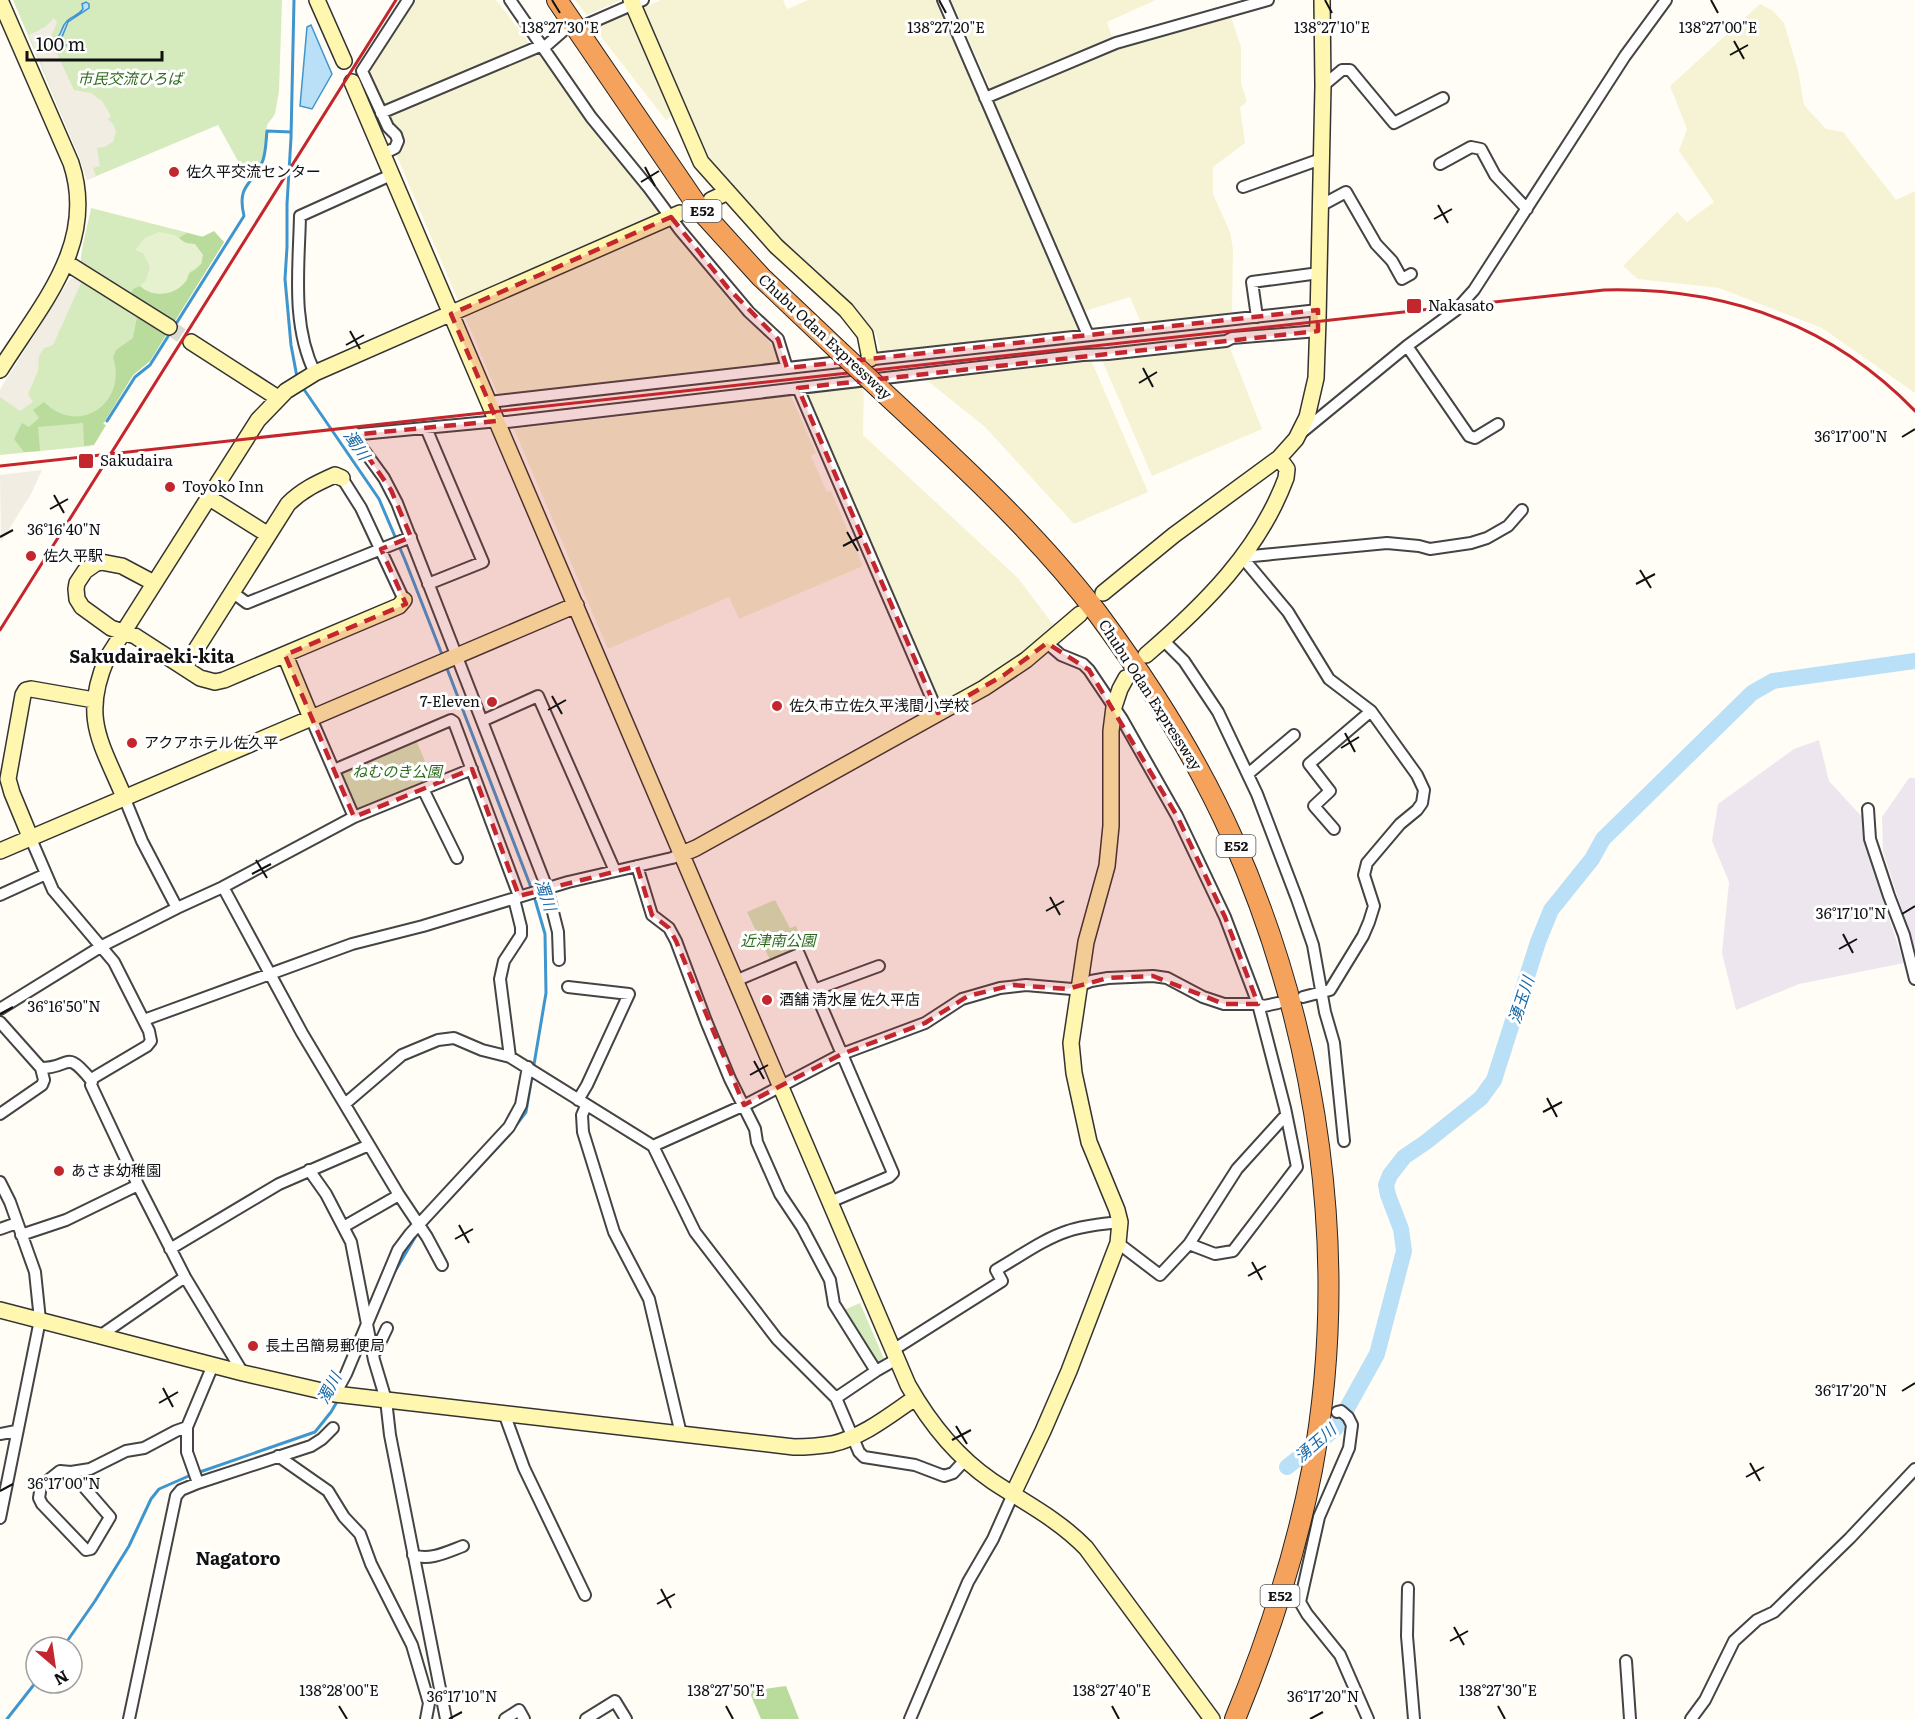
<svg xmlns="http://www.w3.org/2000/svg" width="1915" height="1719" viewBox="0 0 1915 1719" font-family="Literata,'Noto Sans JP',serif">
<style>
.industrial{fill:#eee6ef}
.farmland{fill:#f6f3d4}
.green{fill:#d5ebbd}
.forest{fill:#b9dc9c}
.pitch{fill:#e6f2cf}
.plaza{fill:#f1ede2}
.water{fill:#b9e0f7;stroke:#3f96cf;stroke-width:1.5}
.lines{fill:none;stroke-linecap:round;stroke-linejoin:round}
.stream{stroke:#3f96cf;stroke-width:3}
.river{stroke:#b9e0f7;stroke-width:16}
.secondary-tunnel{stroke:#dbdad3;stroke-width:15;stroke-dasharray:15 8;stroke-linecap:butt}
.street-casing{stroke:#444;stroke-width:14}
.secondary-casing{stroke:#333;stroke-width:18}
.highway-casing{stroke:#222;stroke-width:22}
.street{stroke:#fff;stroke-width:10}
.secondary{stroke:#fff6b0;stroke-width:15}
.highway{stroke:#f5a25d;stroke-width:20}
.rail{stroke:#c4262e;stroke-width:3}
.highway-bridge-casing{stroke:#222;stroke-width:22;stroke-linecap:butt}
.highway-bridge{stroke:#f5a25d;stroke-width:20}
.marked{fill:#c4262e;fill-opacity:0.2;stroke:#c4262e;stroke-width:4.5;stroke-dasharray:12 8;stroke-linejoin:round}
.ticks{fill:none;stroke:#111;stroke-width:2}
.poi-dot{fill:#c4262e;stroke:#fff;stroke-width:2}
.labels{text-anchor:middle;stroke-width:6;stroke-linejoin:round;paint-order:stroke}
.shield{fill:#fff;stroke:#585858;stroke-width:1.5}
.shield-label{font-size:14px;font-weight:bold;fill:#111}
.park-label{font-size:15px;font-style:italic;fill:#2f6b1f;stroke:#fff}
.poi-label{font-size:15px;fill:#111;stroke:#fff;text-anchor:start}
.street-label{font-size:15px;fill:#111;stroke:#fff}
.water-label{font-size:16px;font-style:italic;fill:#1768a6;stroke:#fff}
.quarter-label{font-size:18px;font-weight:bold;fill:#111;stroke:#fff}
.ticks-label{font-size:15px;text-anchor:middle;fill:#111;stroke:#fff;stroke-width:6;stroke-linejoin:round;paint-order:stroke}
</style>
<rect width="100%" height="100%" fill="#fffdf5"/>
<path class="industrial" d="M1819 740 1829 781 1864 819 1870 861 1904 963 1799 984 1736 1010 1722 953 1729 882 1712 841 1718 804 1794 749Z
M1909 778H1915V949L1883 852 1882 817Z"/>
<path class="farmland" d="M411 0H496L704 269 772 345 780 363 499 397 396 154 404 141 401 133 391 126 366 71Z
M575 0H621L587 15Z
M661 0H783L787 9 808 0H935L1081 332 881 352 876 334 788 246 712 163 643 8Z
M951 0H1156L1107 22 1112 37 991 90Z
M1760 4 1773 11 1784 23 1798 70 1804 105 1826 129 1843 132 1896 200 1915 191V393L1822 328 1719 288 1638 279 1623 266 1677 212 1687 222 1714 202 1679 151 1687 129 1670 86Z
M630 12 673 115 666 120 602 38 597 27Z
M1231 17 1241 47V83L1247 102 1240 107 1245 143 1213 167V194L1230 232 1233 249 1232 312 1142 325 1130 297 1085 311 993 101 1117 47Z
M1228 343 1262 429 1152 476 1102 360 1103 358Z
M1091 360 1148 492 1074 524 985 427 924 378Z
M864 383 863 435 1018 578 1055 627 1003 667 940 704 806 394 807 390Z
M790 394 816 453 811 456 827 492 831 491 863 566 739 619 729 597 608 649 514 429 650 413 723 401Z"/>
<path class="green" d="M13 0H282L279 91 275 114 267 125 263 158 248 179 218 125 87 180 80 158Z
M91 208 224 242 173 324 127 295 129 312 166 335 150 361 133 375 90 446 0 455V390L69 281 76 277 123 307 121 290 81 264C79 257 89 220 91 208Z
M416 740 433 780 362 811 356 808 342 776 345 770Z
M775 900 790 928 796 926 805 947 771 962 747 912Z
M860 1303 884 1359 876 1364 842 1311Z"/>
<path class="forest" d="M214 231 224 242 173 324 131 295 133 289 140 286 152 293 195 270 201 264C206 245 189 247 179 238L187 233 202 237Z
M137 317 166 335 150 361 133 375 103 424 106 425 94 445 84 446 83 423 38 427 40 451 24 452 14 439 22 423 29 427 39 418 33 410 44 402C79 437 128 403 113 357L116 350 133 338Z
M786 1686 799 1719H761L749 1691Z"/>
<path class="pitch" d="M159 232 175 235 185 243 195 244 203 255 201 264C198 267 193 269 190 272 188 275 188 278 186 281 175 296 153 298 140 286L146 280 150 267 143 253 135 250 145 238Z"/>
<path class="plaza" d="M54 18 57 22 50 39 74 90 91 93 102 101 111 116 108 119 113 124 116 131 113 142 104 147 97 148 100 166 93 168 96 176 87 180 80 158 29 35 45 27Z
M76 277 82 281 53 345 44 348 39 356 38 371 28 394 33 402 20 411 0 397V390L69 281Z
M42 470 31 494 1 542 0 475Z"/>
<path class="water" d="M86 2 89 4V8L68 22 62 37 66 45 57 50 52 41C64 35 59 29 67 21 72 16 78 16 83 9L82 4Z
M311 25 332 74 312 109 300 106 307 27Z"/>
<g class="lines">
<path class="stream" d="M294 0 291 138 287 204V247L285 279 291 345 297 377
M303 388 379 499 405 560 443 657
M107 421 135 377 150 365 244 216C236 183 254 185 263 160 266 151 266 140 267 131L291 132
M446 666 532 890
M514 1128 526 1112 546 993 545 934 534 896
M458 1190 508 1136
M391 1278 417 1234 429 1221
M343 1391 349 1378
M197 1473 315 1432 331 1412 338 1400
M63 1647 95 1601 129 1546 151 1499 159 1489 191 1475
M7 1719 36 1682"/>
<path class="river" d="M1287 1467 1336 1428 1377 1354 1404 1251 1401 1229 1388 1195 1386 1185 1390 1175 1404 1157 1426 1142 1481 1098 1494 1080 1538 942 1551 910 1592 859 1603 839 1752 693 1773 681 1915 661"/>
<path class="secondary-tunnel" d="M169 327 191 342"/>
<defs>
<path id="street" d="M510 0 591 117 649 188 680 230 749 312 778 339 787 368
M943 0 1088 335
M588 24 643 0
M1323 86 1342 70H1350L1394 123 1443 98
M985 98 1116 43 1268 0
M381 113 540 46 547 45 563 31
M383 154 395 148 398 141 396 135 388 127 362 71 408 0
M1440 164 1471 147 1481 149 1495 175 1527 209
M1243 187 1321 159
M1320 206 1346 192 1376 244 1392 261 1402 279 1411 274
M1257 317 1252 282 1319 273
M1407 346 1469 436 1475 438 1498 424
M865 360 1318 310
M315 373C291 325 299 267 300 216L391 175
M798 388 938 713
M489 402 849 361
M426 428 483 562 428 584
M1301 433 1407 346 1456 310 1474 290 1625 56 1666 0
M342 478 361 508 404 600
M1242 557 1288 612 1329 679 1371 711 1417 775 1424 790 1422 803 1417 810 1400 824 1367 863 1364 875 1374 906 1369 922 1363 936 1330 990 1303 997
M1242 557 1387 543 1419 546 1430 549 1471 543 1487 538 1508 526 1522 510
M232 592 247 603 411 537
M1163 640 1184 661 1218 712 1257 794 1297 899 1313 945 1325 1012 1334 1043 1344 1141
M1047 643 1061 655 1083 664 1089 670 1122 719 1177 816 1225 917 1258 1004 1285 1108 1297 1167 1233 1251 1215 1254 1189 1244
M311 718 354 817
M482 721 538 696 615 871
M334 770 451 720 454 722 519 896
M1248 774 1294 735
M423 789 457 858
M124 797 142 841 177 908
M1868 809 1870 839 1889 896 1904 935 1915 979
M1334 829 1314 806 1330 791 1309 764 1371 711
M31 839 53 890 114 962 149 1031 151 1041 147 1046 93 1078 91 1085 138 1185 185 1277 243 1373
M637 866 652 915 669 928 676 941 706 1021 730 1079 755 1129 757 1142 780 1194 802 1227 830 1280 834 1304 876 1371 836 1398 859 1452 864 1457 915 1465 944 1476 953 1473 965 1460
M223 887 302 1033 399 1195 345 1226
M0 895 46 874
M559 960 558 932 547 888 397 503 384 478 357 441 361 434 488 422H507L1083 355 1108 354 1226 341 1232 338 1318 331
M735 981 799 954 893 1173 889 1177 830 1202
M568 987 629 994 587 1085 578 1100
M814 990 879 966
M0 1009 102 946 177 908 223 887 354 817 472 769
M144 1020 352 944 423 926 568 882 672 858 682 854
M0 1022 41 1068C71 1068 65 1048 91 1080
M510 1057 500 979 504 961 521 935V927L514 899
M346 1103 402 1055 438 1040 454 1038 482 1050 510 1057 653 1146 695 1232 777 1339 836 1398
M586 1106 582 1115 583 1132 614 1232 649 1299 681 1434
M0 1114 42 1085 44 1080 41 1068
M653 1146 749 1103 842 1054 925 1023 962 999 1000 988 1026 985 1072 989 1091 981 1108 978 1153 976 1167 978 1203 997 1224 1004H1258L1264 1006 1278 1003
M309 1170 326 1194 351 1242 374 1360 386 1400 390 1435 446 1719
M0 1182 10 1202 35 1272 40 1320 0 1518
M399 1195 427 1237 442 1265
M0 1229 17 1223
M21 1235 66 1220 138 1185
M1118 1243 1160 1275 1189 1244 1237 1169 1286 1115
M170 1249 279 1184 369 1145
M101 1337 104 1333 185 1277
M893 1350 1002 1281 996 1270C1019 1257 1043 1239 1068 1231 1084 1225 1102 1224 1120 1222
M373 1353 376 1351 387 1328
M876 1371 897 1359
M335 1394 346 1374 398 1250 410 1234 509 1127 521 1105 528 1067
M1337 1412 1341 1411 1348 1417 1352 1425 1349 1448 1319 1517 1300 1602 1307 1614 1340 1655 1368 1719
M504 1413 524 1468 585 1595
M0 1434 16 1431
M278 1456 328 1491 344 1517 360 1534 371 1564 412 1645 429 1703 426 1719
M71 1472 110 1517 91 1549 86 1550 42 1504 39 1498 41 1486 60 1471 71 1472 90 1469 126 1451 144 1448 176 1431 187 1427
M198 1483 187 1452V1427L213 1365
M413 1555C430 1561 447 1552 463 1546
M1408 1588 1407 1636 1414 1719
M1626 1661 1630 1719
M129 1719 176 1496 181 1490 198 1483 311 1446 322 1439 333 1428
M505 1719 519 1710 524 1719
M586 1719 615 1701 626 1719
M910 1719 968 1582 993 1539 1013 1494
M1691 1719 1705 1700 1734 1641 1757 1620 1774 1612 1850 1538 1915 1469"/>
<path id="secondary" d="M317 0 344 61
M631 0 701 162 776 246 846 310 865 334 870 359
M352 82 908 1385C929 1422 957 1457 992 1481 1025 1503 1058 1519 1086 1548L1212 1719
M711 200 728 192
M67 263 169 327
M191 342 278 398
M0 370C40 306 98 244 71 163L0 0
M208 497 267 534
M154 583 122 566 101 562 95 564 85 571 77 583 76 589 77 599 82 607 111 628 135 636 200 678 215 682 224 680 399 606 404 600
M1103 593 1174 535 1279 458 1296 439 1307 417 1316 378 1318 320 1323 86 1322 0
M285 655 311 718
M1146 655C1204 605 1259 551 1286 478L1287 469 1279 458
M185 667 288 504C302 490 317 483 335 475L342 478
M124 797C101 742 81 718 107 658L258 420 286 391 315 373 680 213
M31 839 12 793 8 779 23 695 26 690 31 689 94 700
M0 851 576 605
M682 854 696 848 984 688 1026 660 1080 614
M0 1310 243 1373 335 1394 794 1447C807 1447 820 1446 832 1444 863 1437 890 1415 915 1398
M1013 1494 1043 1431 1069 1371 1118 1243 1120 1222 1117 1210 1089 1142 1074 1073 1071 1043 1086 942 1107 866 1111 826V731L1114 707 1120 689 1126 678"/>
<path id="highway" d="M557 0 701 211 761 277 838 350
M880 389C956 460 1035 531 1098 614 1149 683 1197 758 1232 837 1319 1034 1351 1258 1312 1470 1295 1556 1268 1639 1235 1719"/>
</defs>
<use href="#street" class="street-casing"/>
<use href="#secondary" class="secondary-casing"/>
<use href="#highway" class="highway-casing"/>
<use href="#street" class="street"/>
<use href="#secondary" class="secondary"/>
<use href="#highway" class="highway"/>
<path class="rail" d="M0 466 1604 290C1724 287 1830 323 1915 411
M0 630 396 0"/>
<defs>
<path id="highway-bridge" d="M838 350 880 389"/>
</defs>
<use href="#highway-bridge" class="highway-bridge-casing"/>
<use href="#highway-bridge" class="highway-bridge"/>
</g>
<path class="marked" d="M671 217 728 288 778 339 787 368 1318 310V331L798 388 938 713 1004 675 1047 643 1089 670 1177 816 1225 917 1258 1004H1224L1153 976 1108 978 1067 989 1013 985 968 996 925 1023 842 1054 744 1105 676 941 669 928 652 915 637 866 519 896 472 769 354 817 285 655 406 604 381 549 411 537 391 490 357 441 361 434 497 421 451 314Z"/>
<path class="ticks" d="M552 0 560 13M939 0 946 13M1325 0 1332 13M1711 0 1718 13M1734 41 1744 59M1730 55 1748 45M645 167 655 186M641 182 659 171M1438 205 1448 223M1434 219 1452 209M350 331 360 349M346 345 364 335M1143 368 1153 387M1139 383 1157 372M1902 437 1915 429M54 495 64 513M50 509 68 499M847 532 858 551M0 537 13 530M843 546 862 536M1640 570 1651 588M1636 584 1655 574M552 696 562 714M548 710 566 700M1345 733 1355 752M1341 748 1359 737M256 860 267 878M252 874 271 864M1050 897 1060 915M1046 911 1064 901M1902 914 1915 906M1843 934 1853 953M1839 949 1857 939M0 1014 13 1007M754 1061 764 1079M750 1075 768 1065M1547 1098 1557 1117M1543 1112 1562 1102M459 1225 469 1243M455 1239 473 1229M1252 1262 1262 1280M1248 1276 1266 1266M163 1388 173 1407M1902 1391 1915 1383M159 1403 178 1392M956 1426 967 1444M952 1440 971 1430M1750 1463 1760 1481M1746 1477 1764 1467M0 1491 13 1484M661 1589 671 1608M657 1604 675 1594M1454 1627 1464 1645M1450 1641 1468 1631M339 1706 347 1719M726 1706 733 1719M1112 1706 1119 1719M1498 1706 1505 1719M449 1719 462 1712M1310 1719 1323 1712"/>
<g class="poi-dot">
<circle cx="174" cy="172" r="6"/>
<rect x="1406" y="298" width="16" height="16" rx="3"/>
<rect x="78" y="453" width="16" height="16" rx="3"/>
<circle cx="170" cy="487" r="6"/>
<circle cx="31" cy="556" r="6"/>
<circle cx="492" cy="702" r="6"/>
<circle cx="777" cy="706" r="6"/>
<circle cx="132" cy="743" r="6"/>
<circle cx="767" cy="1000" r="6"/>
<circle cx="59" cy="1171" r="6"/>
<circle cx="253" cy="1346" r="6"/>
</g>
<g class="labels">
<g class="shield">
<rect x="682.5" y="200" width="39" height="22" rx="4.5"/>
<rect x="1216.5" y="835" width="39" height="22" rx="4.5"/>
<rect x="1260.5" y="1585" width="39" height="22" rx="4.5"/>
</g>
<g class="shield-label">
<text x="702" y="216">E52</text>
<text x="1236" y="851">E52</text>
<text x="1280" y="1601">E52</text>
</g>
<g class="park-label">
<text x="130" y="84">市民交流ひろば</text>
<text x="397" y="777">ねむのき公園</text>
<text x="778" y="946">近津南公園</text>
</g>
<g class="poi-label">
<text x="186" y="177">佐久平交流センター</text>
<text x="1428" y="311">Nakasato</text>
<text x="100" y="466">Sakudaira</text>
<text x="182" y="492">Toyoko Inn</text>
<text x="43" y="561">佐久平駅</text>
<text x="480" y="707" text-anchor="end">7-Eleven</text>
<text x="789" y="711">佐久市立佐久平浅間小学校</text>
<text x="144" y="748">アクアホテル佐久平</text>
<text x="779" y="1005">酒舗 清水屋 佐久平店</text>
<text x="71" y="1176">あさま幼稚園</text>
<text x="265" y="1351">長土呂簡易郵便局</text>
</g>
<g class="street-label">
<text transform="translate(825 337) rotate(43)" y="5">Chubu Odan Expressway</text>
<text transform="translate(1150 695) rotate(57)" y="5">Chubu Odan Expressway</text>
</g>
<g class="water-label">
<text transform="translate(357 445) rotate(56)" y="6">濁川</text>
<text transform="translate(546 895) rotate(71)" y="6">濁川</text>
<text transform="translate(1521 1000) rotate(-72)" y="6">湧玉川</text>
<text transform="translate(329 1388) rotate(-62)" y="6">濁川</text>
<text transform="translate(1315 1443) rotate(-41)" y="6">湧玉川</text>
</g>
<g class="quarter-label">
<text x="152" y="663">Sakudairaeki-kita</text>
<text x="238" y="1565">Nagatoro</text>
</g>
</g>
<g class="ticks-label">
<text x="560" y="33">138°27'30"E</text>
<text x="946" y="33">138°27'20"E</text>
<text x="1332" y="33">138°27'10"E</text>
<text x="1718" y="33">138°27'00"E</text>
<text x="1851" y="442">36°17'00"N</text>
<text x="64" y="535">36°16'40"N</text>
<text x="1851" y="919">36°17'10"N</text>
<text x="64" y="1012">36°16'50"N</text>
<text x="1851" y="1396">36°17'20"N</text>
<text x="64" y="1489">36°17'00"N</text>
<text x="339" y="1696">138°28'00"E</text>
<text x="726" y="1696">138°27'50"E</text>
<text x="1112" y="1696">138°27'40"E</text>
<text x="1498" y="1696">138°27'30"E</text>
<text x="462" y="1702">36°17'10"N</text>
<text x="1323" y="1702">36°17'20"N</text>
</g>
<g transform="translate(54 1665) rotate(151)"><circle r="28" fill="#ffffff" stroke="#a0a0a0" stroke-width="1.5"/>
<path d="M0-4.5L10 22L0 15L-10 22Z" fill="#c4262e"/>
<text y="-9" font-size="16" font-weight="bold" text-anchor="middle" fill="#111111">N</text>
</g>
<path d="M27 51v9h135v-9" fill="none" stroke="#111111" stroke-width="3"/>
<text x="36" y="51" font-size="18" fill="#111111" stroke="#ffffff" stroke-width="4.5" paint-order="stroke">100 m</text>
</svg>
